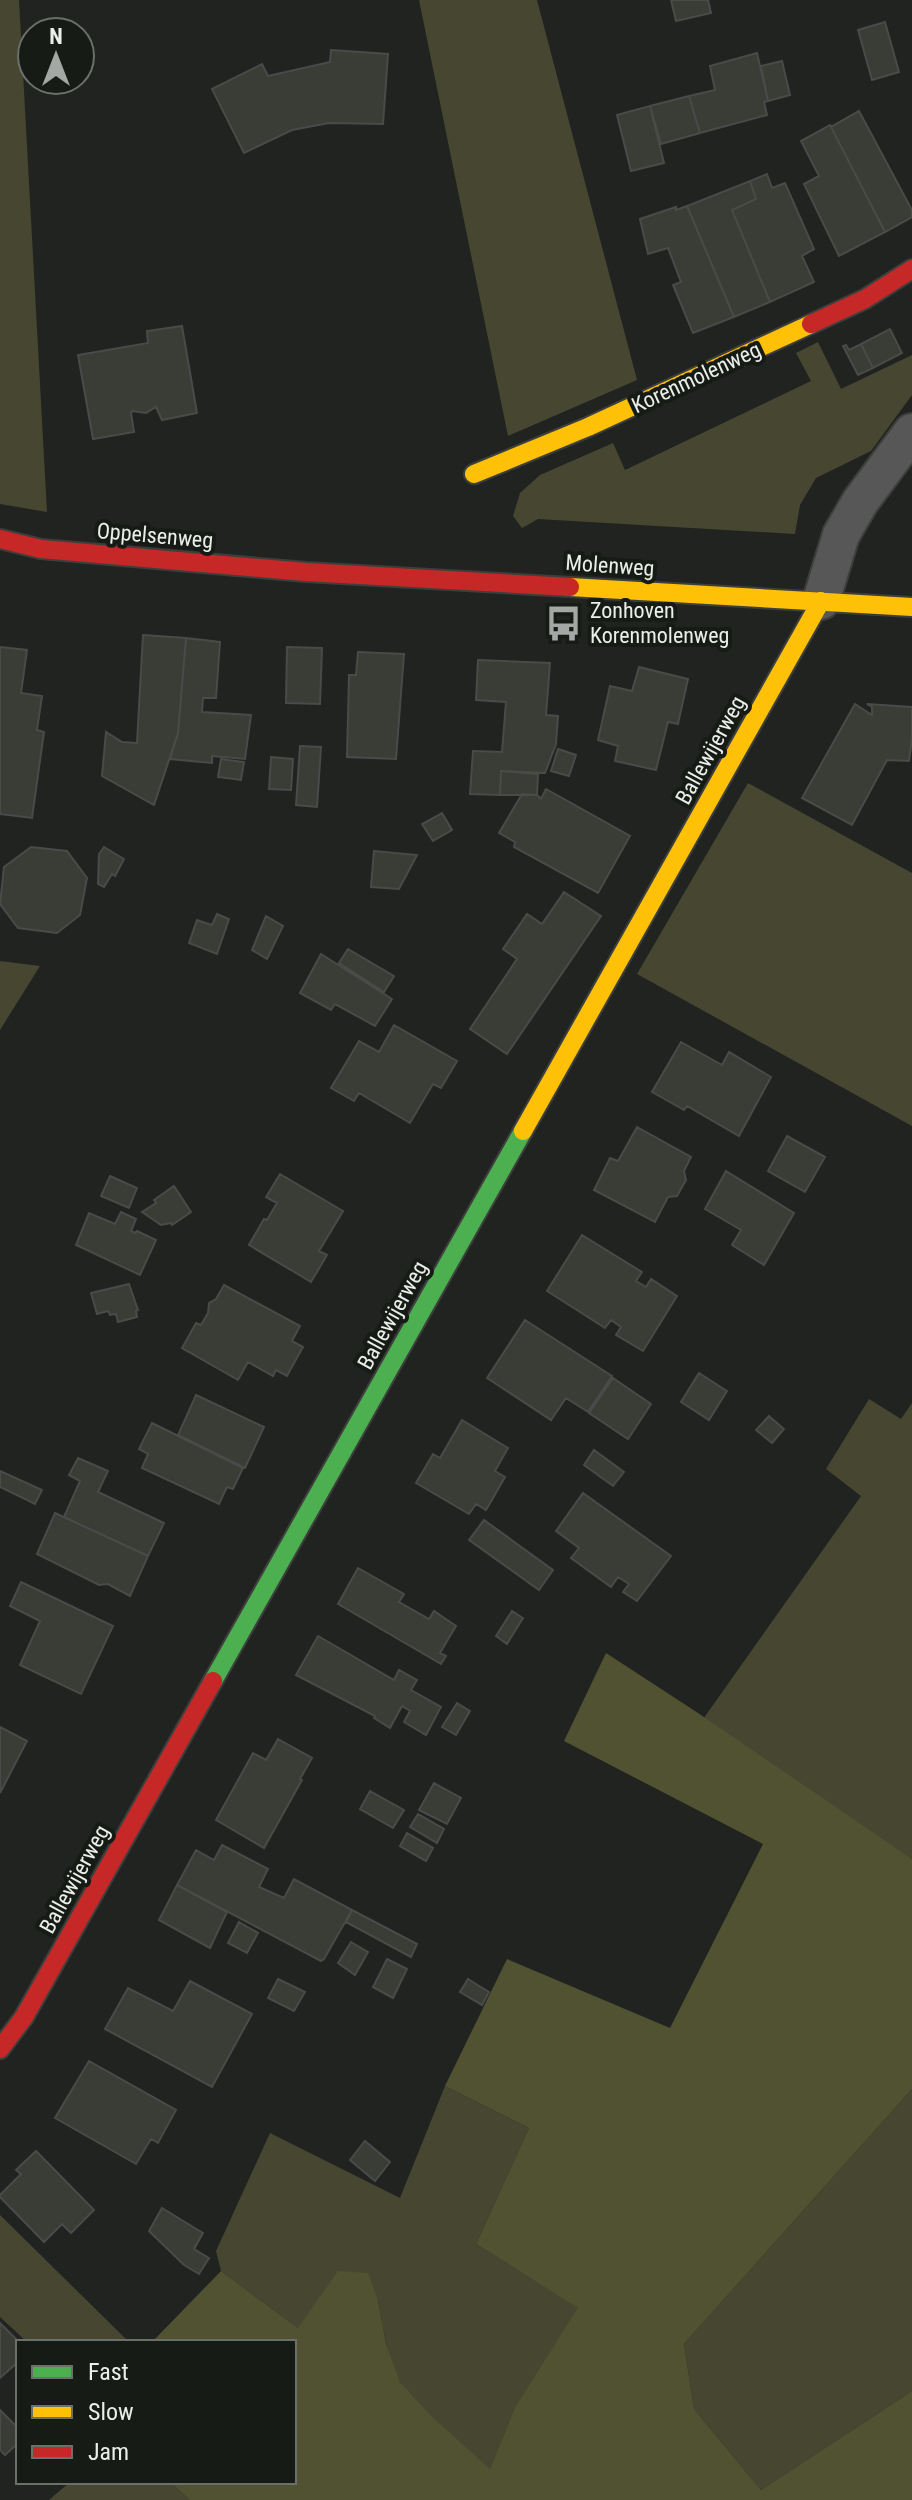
<svg xmlns="http://www.w3.org/2000/svg" width="912" height="2500" viewBox="0 0 912 2500" font-family="'Roboto Condensed',sans-serif">
<style>
.green{fill:#474731}
.forest{fill:#515232}
.building{fill:#3a3d36;stroke:#484b48;stroke-width:2}
.lines{fill:none;stroke-linecap:round;stroke-linejoin:round}
.street-casing{stroke:#3d3f3d;stroke-width:40}
.fast-casing{stroke:#3d3f3d;stroke-width:22}
.slow-casing{stroke:#3d3f3d;stroke-width:22}
.jam-casing{stroke:#3d3f3d;stroke-width:22}
.street{stroke:#565756;stroke-width:36}
.fast{stroke:#4caf50;stroke-width:18}
.slow{stroke:#ffc107;stroke-width:18}
.jam{stroke:#c62828;stroke-width:18}
.labels{text-anchor:middle;stroke-width:8;stroke-linejoin:round;paint-order:stroke}
.street-label{font-size:22px;fill:#ebefeb;stroke:#161b16}
.poi-label{font-size:22px;fill:#ebefeb;stroke:#161b16;text-anchor:start}
</style>
<rect width="100%" height="100%" fill="#202320"/>
<path class="green" d="M0 0H19L47 512 0 504Z
M419 0H537L637 380 508 436Z
M818 342 841 389 912 355V395L871 451 816 478 800 505 795 534 538 519 522 528 513 516 520 493 540 475 613 443 625 470 811 381 796 353Z
M748 783 912 873V1126L637 974Z
M0 961 40 966 0 1030Z
M869 1399 901 1419 912 1403V1859L701 1722 861 1496 826 1469Z
M445 2086 529 2128 476 2244 579 2308 515 2407 490 2470C461 2443 424 2417 401 2383 387 2361 383 2325 378 2300L298 2328 221 2271 216 2251 270 2133 400 2198Z
M912 2089V2391L761 2490 694 2409 684 2344Z
M0 2215 129 2342H27L0 2317Z
M70 2482H170L190 2500H49Z"/>
<path class="forest" d="M606 1653 695 1711 912 1859V2089L684 2344 694 2409 761 2490 912 2391V2500H190L170 2482H294V2342H152L221 2271 298 2328 338 2271 368 2273 378 2300 386 2344 400 2382 430 2415 490 2469 515 2407 578 2308 476 2244 529 2128 445 2086 507 1959 670 2028 763 1844 564 1741Z"/>
<path class="building" d="M671 0H708L711 13 676 21Z
M885 22 899 72 872 80 858 30Z
M331 50 388 54 383 124 329 123 292 130 244 153 212 89 262 64 268 76 330 62Z
M757 53 768 101 764 102 767 115 700 133 689 96 715 90 710 66Z
M782 61 790 95 768 101 761 66Z
M689 96 700 133 661 144 650 106Z
M650 106 664 163 631 171 617 115Z
M859 111 912 210V217L885 232 831 127Z
M830 125 885 232 839 256 804 184 819 176 801 141Z
M767 174 772 188 785 183 814 249 802 256 814 282 770 302 732 210 756 199 750 181Z
M750 181 756 199 732 210 770 302 734 317 687 206Z
M687 206 734 317 693 333 673 285 681 282 668 248 648 254 640 219 676 207V210Z
M182 326 197 413 162 420 156 407 146 413 132 411 131 413 134 432 93 439 78 355 148 343 147 331Z
M890 329 902 353 873 368 861 344Z
M861 344 873 368 858 375 843 346 846 345 849 350Z
M143 635 186 638 178 733 154 805 102 776 106 732 122 742 137 743Z
M186 638 220 642 216 698H203L202 712 251 715 245 759 212 756V763L170 759 178 733Z
M0 647 27 650 21 693 42 696 37 730 44 732 32 818 0 814Z
M287 647 322 648 320 704 286 703Z
M358 652 404 654 396 759 347 757 349 675H356Z
M478 660 550 663 546 715 558 716 556 744 545 773 501 771 500 795 470 794 473 751 502 752 506 702 476 700Z
M639 667 688 679 678 724 668 722 656 770 615 761 618 746 598 740 610 686 632 691Z
M855 704 872 715V707L867 704 912 707V739L909 761 887 760 852 825 802 798Z
M300 746 321 747 317 807 296 805Z
M558 749 576 755 569 776 551 771Z
M271 757 293 759 291 790 269 789Z
M221 759 244 762 241 780 218 777Z
M501 771 538 774 537 795H500Z
M546 789 630 836 598 893 514 847 515 842 499 833 522 794 537 795 541 799Z
M442 813 452 830 433 841 422 824Z
M31 847 67 851 87 878 80 915 57 933 18 928 0 904 4 867Z
M104 847 124 859 115 876 112 874 104 887 98 884 99 854Z
M374 851 417 855 399 889 371 887Z
M564 892 601 916 507 1054 470 1029 517 959 503 949 527 914 542 924Z
M217 914 229 919 217 954 189 943 197 920 212 925Z
M266 916 283 926 267 959 252 950Z
M348 949 394 976 384 992 339 963Z
M321 954 392 999 375 1026 335 1004 331 1010 300 993Z
M394 1025 457 1061 441 1088 433 1084 410 1123 359 1093 354 1101 331 1088 359 1041 379 1052Z
M681 1042 722 1065 729 1052 771 1077 739 1136 687 1106 684 1110 652 1092Z
M637 1127 691 1157 684 1171 686 1180 677 1196 668 1197 655 1222 594 1190 610 1158 618 1161Z
M787 1136 825 1157 805 1192 768 1171Z
M726 1171 794 1213 764 1265 732 1245 741 1230 705 1209Z
M280 1174 343 1211 319 1251 327 1255 311 1282 249 1245 264 1219 267 1220 277 1203 266 1197Z
M110 1176 137 1188 129 1208 101 1196Z
M174 1186 191 1212 172 1225 171 1223 161 1225 142 1212 156 1203 154 1200Z
M121 1212 136 1219 131 1231 135 1233 137 1231 156 1240 140 1275 76 1245 89 1213 115 1224Z
M582 1235 642 1272 636 1281 646 1287 651 1279 677 1296 643 1351 616 1335 621 1327 611 1320 605 1328 547 1291Z
M129 1284 138 1310 136 1311 137 1317 118 1322 116 1314 110 1315 108 1311 97 1314 91 1293Z
M224 1285 300 1326 292 1341 303 1347 287 1376 276 1370 273 1376 248 1362 238 1380 182 1348 196 1323 201 1325 208 1313 209 1303 216 1299Z
M525 1320 612 1376 588 1412 566 1398 551 1420 487 1378Z
M699 1373 727 1391 709 1420 681 1402Z
M613 1378 651 1404 628 1439 589 1413Z
M196 1395 264 1427 245 1468 178 1435Z
M769 1416 784 1429 772 1443 756 1430Z
M462 1420 508 1448 495 1471 505 1477 486 1510 476 1504 469 1514 416 1483 433 1454 440 1458Z
M152 1423 243 1468 233 1489 227 1487 219 1504 142 1468 148 1454 139 1449Z
M594 1450 624 1472 613 1486 584 1465Z
M78 1458 108 1471 98 1492 164 1523 148 1556 64 1517 80 1481 69 1475Z
M0 1471 42 1490 35 1504 0 1487Z
M583 1493 671 1556 637 1601 623 1592 629 1584 618 1577 611 1587 571 1558 579 1548 556 1531Z
M55 1513 148 1556 130 1596 108 1584 99 1585 37 1554Z
M484 1520 553 1570 539 1590 469 1540Z
M358 1568 404 1594 399 1602 429 1619 434 1611 456 1626 440 1653 446 1656 441 1664 338 1604Z
M21 1582 113 1626 81 1694 20 1665 40 1621 10 1606Z
M512 1611 523 1618 507 1644 496 1636Z
M318 1636 394 1680 399 1670 417 1680 411 1690 441 1707 426 1735 404 1722 410 1711 402 1706 390 1728 374 1718 375 1716 296 1675Z
M457 1703 470 1711 456 1735 442 1727Z
M0 1727 27 1741 0 1793Z
M278 1739 312 1758 300 1779 302 1780 264 1848 216 1820 253 1753 266 1760Z
M434 1783 461 1798 447 1824 419 1810Z
M370 1791 404 1810 393 1828 360 1809Z
M418 1814 444 1829 437 1843 410 1827Z
M407 1833 433 1848 426 1861 400 1846Z
M222 1845 268 1869 259 1887 284 1898 294 1879 352 1910 324 1959 321 1961 177 1885 196 1850 214 1860Z
M177 1885 227 1912 210 1948 159 1920Z
M352 1910 417 1944 411 1957 346 1922Z
M239 1922 258 1933 247 1953 228 1943Z
M351 1942 368 1952 355 1975 338 1963Z
M387 1959 407 1969 393 1998 373 1987Z
M278 1979 305 1992 294 2011 268 1998Z
M468 1979 489 1992 482 2005 460 1992Z
M190 1981 252 2014 212 2087 105 2029 128 1988 173 2011Z
M89 2061 176 2110 158 2143 151 2139 136 2164 55 2118Z
M365 2141 390 2162 375 2181 350 2160Z
M36 2151 94 2210 71 2233 62 2224 44 2242 0 2197V2195L21 2174 16 2170Z
M162 2208 203 2233 194 2249 209 2258 199 2274 184 2265 149 2231Z
M0 2323 19 2342 18 2362 0 2378Z
M0 2410 18 2428V2443L5 2455 0 2450Z"/>
<g class="lines">
<defs>
<path id="street" d="M821 601 841 535 860 502 912 432"/>
<path id="fast" d="M213 1681 523 1131"/>
<path id="slow" d="M474 474 588 427 811 324
M570 587 912 607
M523 1131 821 601"/>
<path id="jam" d="M811 324 865 299 912 269
M0 539 41 549 306 572 570 587
M0 2049 24 2017 213 1681"/>
</defs>
<use href="#street" class="street-casing"/>
<use href="#fast" class="fast-casing"/>
<use href="#slow" class="slow-casing"/>
<use href="#jam" class="jam-casing"/>
<use href="#street" class="street"/>
<use href="#fast" class="fast"/>
<use href="#slow" class="slow"/>
<use href="#jam" class="jam"/>
</g>
<defs>
<symbol id="bus-bare" viewBox="-9 -9 18 18"><path d="M-5-6H5V4H4V6H2V4H-2V6H-4V4H-5ZM-3.5-4V0h7V-4ZM-3.5 1.2v1.5H-2V1.2ZM2 1.2v1.5H3.5V1.2Z" fill="#a4a8a4" stroke="#161b16" stroke-width="2.5" paint-order="stroke"/></symbol>
</defs>
<g fill-rule="evenodd">
<use href="#bus-bare" x="538" y="598" width="51" height="51"/>
</g>
<g class="labels">
<g class="street-label">
<text transform="translate(696 377) rotate(-25)" y="8">Korenmolenweg</text>
<text transform="translate(155 535) rotate(5)" y="8">Oppelsenweg</text>
<text transform="translate(610 565) rotate(4)" y="8">Molenweg</text>
<text transform="translate(710 750) rotate(-61)" y="8">Ballewijerweg</text>
<text transform="translate(392 1315) rotate(-61)" y="8">Ballewijerweg</text>
<text transform="translate(74 1879) rotate(-61)" y="8">Ballewijerweg</text>
</g>
<g class="poi-label">
<text x="590" y="618">Zonhoven<tspan x="590" dy="25">Korenmolenweg</tspan></text>
</g>
</g>
<rect x="16" y="2340" width="280" height="144" fill="#161b16" stroke="#6b706b" stroke-width="2"/>
<rect x="32" y="2366" width="40" height="12" fill="#4caf50" stroke="#6b706b" stroke-width="2"/>
<text x="88" y="2380" font-size="24" fill="#ebefeb">Fast</text>
<rect x="32" y="2406" width="40" height="12" fill="#ffc107" stroke="#6b706b" stroke-width="2"/>
<text x="88" y="2420" font-size="24" fill="#ebefeb">Slow</text>
<rect x="32" y="2446" width="40" height="12" fill="#c62828" stroke="#6b706b" stroke-width="2"/>
<text x="88" y="2460" font-size="24" fill="#ebefeb">Jam</text>
<g transform="translate(56 56)"><circle r="38" fill="#161b16" stroke="#6b706b" stroke-width="2"/>
<path d="M0-6L14 30L0 20L-14 30Z" fill="#a4a8a4"/>
<text y="-12" font-size="22" font-weight="bold" text-anchor="middle" fill="#ebefeb">N</text>
</g>
</svg>
